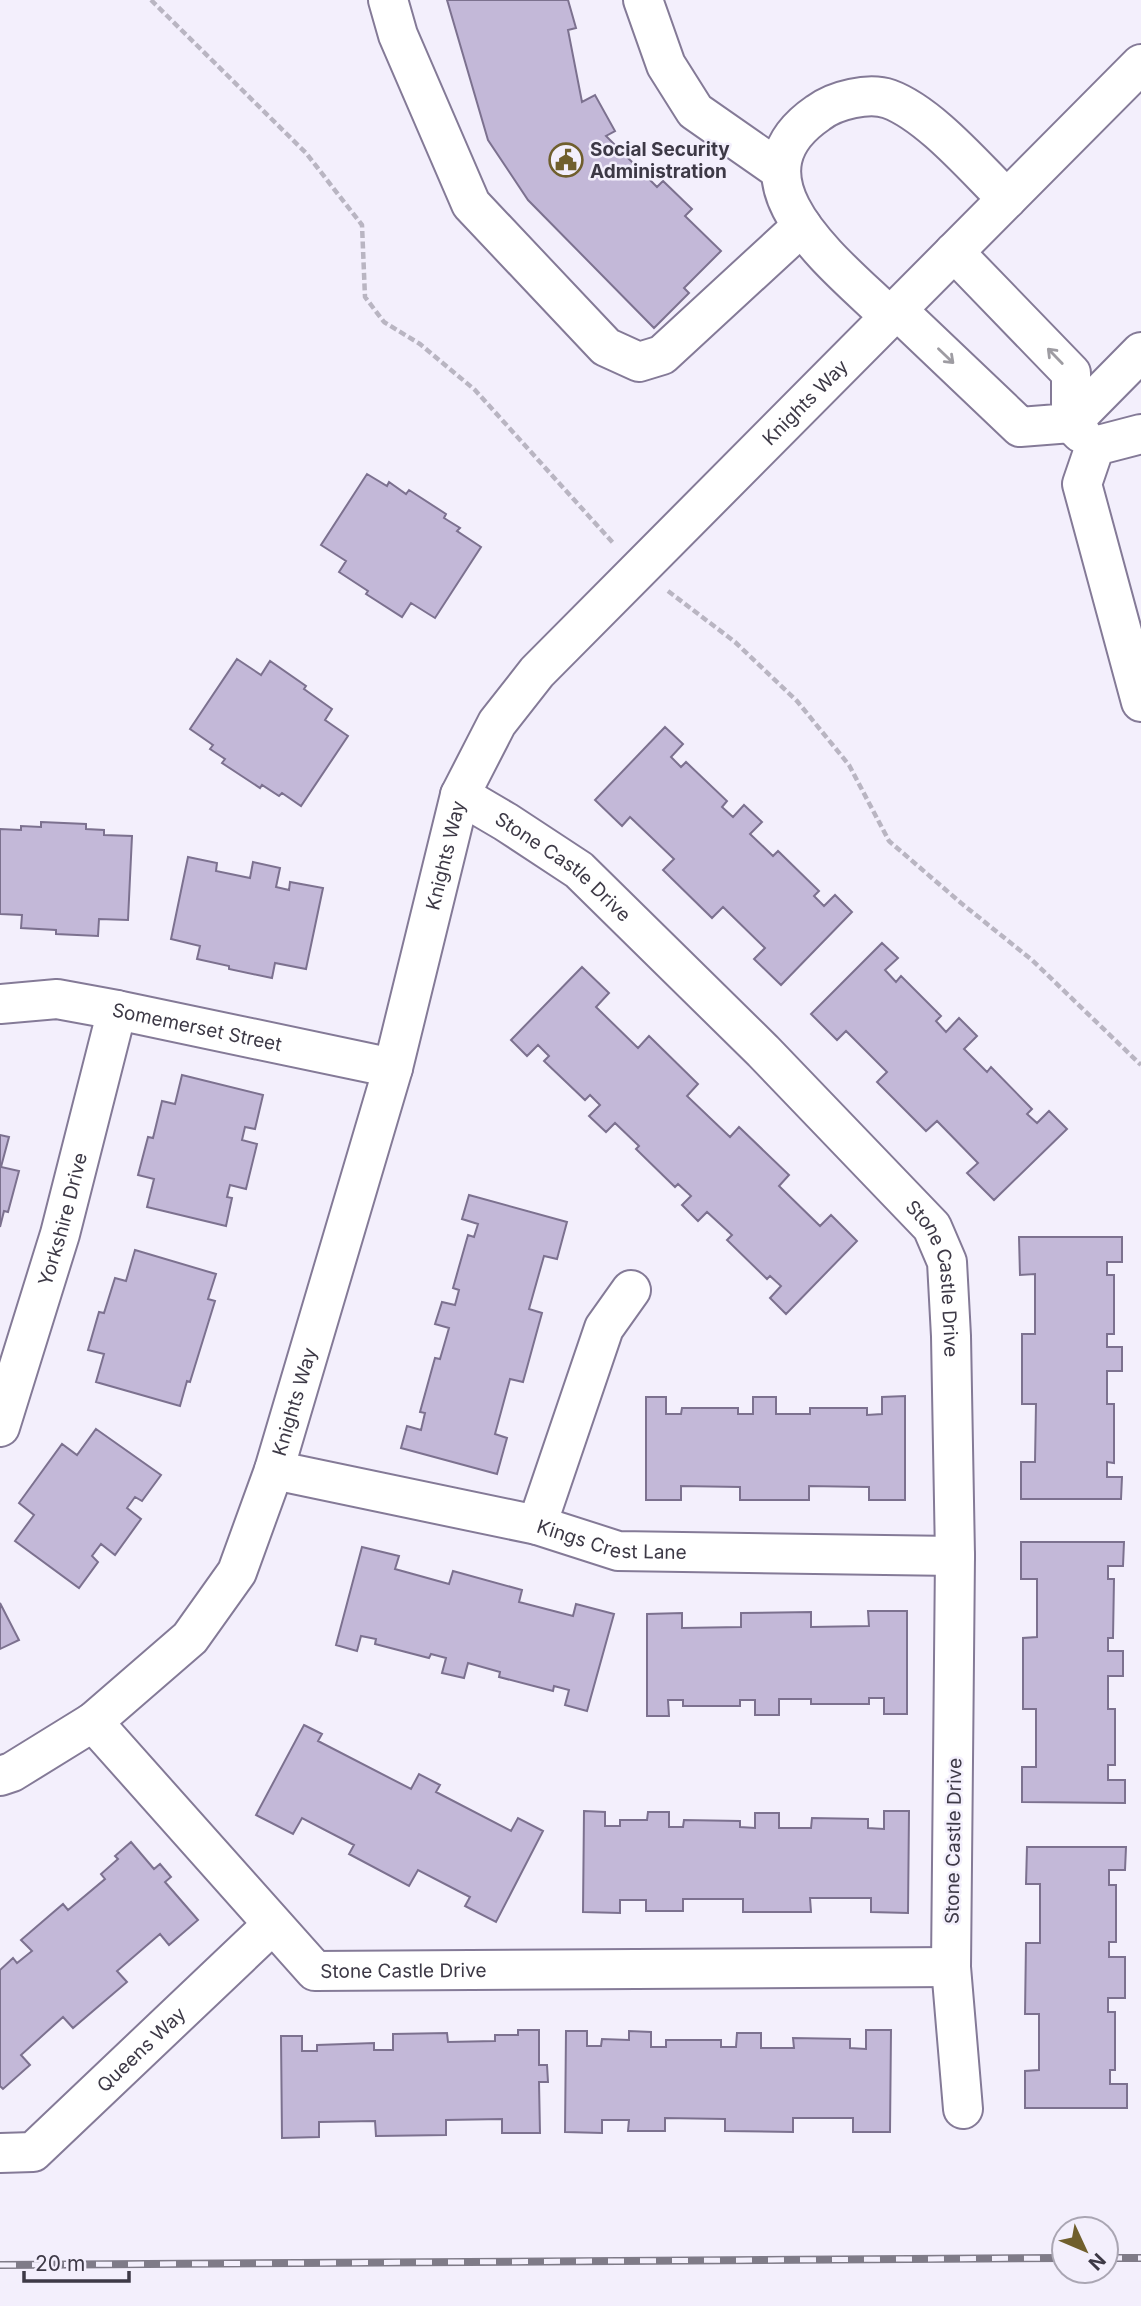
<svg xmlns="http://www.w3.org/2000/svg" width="1141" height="2306" viewBox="0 0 1141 2306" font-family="Inter,sans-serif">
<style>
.building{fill:#c3b8d8;stroke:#7c718f;stroke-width:2}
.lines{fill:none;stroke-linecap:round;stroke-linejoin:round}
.minor-casing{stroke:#847a97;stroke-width:42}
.path{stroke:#b9b5c2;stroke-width:4.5;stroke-dasharray:7 3.5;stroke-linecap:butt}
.minor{stroke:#fff;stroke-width:38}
.rail-casing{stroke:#7f7b88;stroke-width:8}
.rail{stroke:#f3effc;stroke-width:5;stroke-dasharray:16;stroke-linecap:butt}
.oneway{stroke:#9e9ca2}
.labels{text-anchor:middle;stroke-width:5;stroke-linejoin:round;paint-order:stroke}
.poi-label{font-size:19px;font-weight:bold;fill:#3d3946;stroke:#f3effc;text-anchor:start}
.street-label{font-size:19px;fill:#3d3946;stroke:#f3effc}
</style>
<rect width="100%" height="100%" fill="#f3effc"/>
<path class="building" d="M447 0H568L576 28 568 30 582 102 595 95 615 131 606 136 657 187 663 181 692 209 685 216 721 251 684 288 689 293 654 328 528 200 488 140Z
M367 474 387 486 389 482 406 494 409 490 446 514 444 518 460 528 457 531 481 547 435 618 411 603 402 617 366 594 368 591 339 572 346 561 321 545Z
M237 659 261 675 270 661 306 686 304 689 332 709 325 720 348 736 301 806 282 793 279 796 262 785 260 788 222 763 225 759 210 749 213 745 190 729Z
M665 727 683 744 671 757 681 767 686 762 727 801 722 807 733 817 744 805 762 822 750 834 773 856 778 851 819 891 814 896 824 906 835 895 852 912 781 985 754 959 765 948 723 907 712 918 663 870 674 859 630 817 622 826 595 800Z
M41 822 86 824V829L104 830V835L132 836 128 920 99 919 98 936 56 934V930L21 928 22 915 0 914V829L21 830V826L41 827Z
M188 857 217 863 216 871 250 878 253 862 280 868 276 887 289 890 290 882 323 888 306 969 275 963 272 978 229 969V966L197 959 200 946 171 939Z
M882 943 898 958 885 970 896 982 901 976 941 1016 936 1021 946 1032 959 1018 977 1036 964 1049 987 1072 991 1067 1032 1109 1027 1114 1037 1123 1049 1111 1067 1129 994 1200 967 1173 978 1163 937 1121 926 1131 877 1082 887 1072 846 1031 837 1040 811 1014Z
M582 967 609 993 596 1007 638 1048 649 1036 698 1084 687 1096 730 1137 739 1127 789 1175 779 1186 820 1226 831 1215 857 1241 786 1314 770 1298 781 1286 770 1276 767 1279 727 1240 732 1235 707 1212 698 1221 682 1205 691 1196 678 1184 675 1187 636 1149 639 1146 615 1123 606 1132 589 1116 600 1105 590 1095 585 1100 544 1061 549 1056 538 1045 527 1056 511 1040Z
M182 1075 263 1095 255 1129 245 1127 242 1140 257 1144 246 1189 230 1185 227 1197 232 1198 226 1226 147 1207 154 1179 138 1175 148 1137 153 1138 162 1101 175 1104Z
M0 1135 9 1137 1 1167 19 1171 8 1212 4 1211 0 1227Z
M469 1195 567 1222 557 1259 544 1256 529 1309 542 1313 523 1382 510 1379 495 1434 507 1438 497 1474 401 1448 407 1426 421 1430 425 1413 420 1412 435 1358 440 1359 449 1328 435 1324 442 1302 455 1305 459 1290 453 1288 468 1235 474 1237 478 1224 462 1219Z
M1019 1237H1122V1262H1107V1275H1114V1334H1107V1347H1122V1371H1107V1404H1114V1463L1107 1462V1477H1122L1121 1499H1021V1462H1035L1036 1404H1022V1334H1035V1274L1020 1275Z
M135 1250 216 1274 208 1299 215 1301 190 1382 187 1381 180 1406 96 1382 104 1354 88 1350 99 1312 104 1313 115 1278 126 1281Z
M905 1396V1500H869V1487L809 1486V1500H740V1487L681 1486V1500H646V1397H666V1414H681L682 1408H738V1414H753V1397H776V1414H810V1408H867V1415L882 1414V1397Z
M96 1429 161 1475 142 1501 135 1497 127 1508 141 1519 115 1555 101 1544 92 1556 98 1562 79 1588 15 1541 34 1515 19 1503 62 1444 77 1455Z
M1021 1542H1124L1123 1566H1108V1579H1114L1113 1638H1108V1651H1123V1676H1108V1709H1115V1765H1108V1780H1125V1803L1022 1802V1767H1036V1709H1023V1638L1037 1637V1579H1021Z
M362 1547 399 1556 395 1569 449 1584 453 1571 522 1590 519 1602 573 1616 576 1604 614 1614 587 1711 565 1705 569 1690 554 1686 553 1691 499 1677 500 1672 468 1663 464 1678 442 1673 446 1658 431 1654 429 1658 375 1644 376 1639 361 1636 357 1651 336 1645Z
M0 1603 19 1640 0 1649Z
M868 1611H907V1714H884V1698H869V1704H811V1699H779V1715H755V1700H740V1706H683V1700H668L669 1716H647V1614L682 1613V1628L741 1627V1613L811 1612V1627L869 1626Z
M304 1725 322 1734 318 1741 411 1789 419 1774 440 1785 436 1792 511 1831 518 1818 543 1831 496 1922 465 1906 470 1897 418 1870 409 1886 349 1854 354 1845 302 1818 293 1834 256 1815Z
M584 1811 605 1812V1826H620V1820H647L648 1812H669V1827H683L684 1820 740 1821V1827L755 1828V1813H779V1828H811L812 1818 868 1819V1828L884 1829V1811H909L908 1913 871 1912V1898H810L811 1912H743V1899H683V1911H646V1900H620V1913L583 1912Z
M131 1842 154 1869 160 1864 171 1877 165 1882 198 1920 169 1945 160 1934 117 1971 127 1982 73 2028 63 2017 21 2055 30 2065 3 2089 0 2086V1970L13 1958 17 1963 32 1951 21 1940 63 1904 68 1910 105 1879 101 1874 118 1859 115 1856Z
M1027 1847H1126L1125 1870H1109V1885H1116V1942H1109V1957H1125V1998H1108V2012H1115V2070H1110V2084H1127V2108H1025V2071L1039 2070V2014H1025L1026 1943H1040V1884H1026Z
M518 2030H539V2065H547L548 2082H539L540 2133H502V2119L446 2120V2135L376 2136 375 2121 319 2122V2137L282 2138 281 2036H302V2051H317V2045L374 2043V2050H393V2034L447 2033 448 2042 495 2041V2035H518Z
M866 2030H891L890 2132H853V2118H793V2132L725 2131V2119L665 2118V2131H628L629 2120H602V2133L565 2132 566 2031H587V2046H601L602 2039 629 2040V2031L651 2032V2047H666V2040H721V2047H736L737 2033H761V2048H794L793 2038 850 2039V2048L866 2049Z"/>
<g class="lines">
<defs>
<g id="minor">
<path d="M388 0 398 35 471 204 606 347 639 362 662 355 802 226"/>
<path d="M643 0 666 65 695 111 781 171"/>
<path d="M896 309 1020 427 1071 423V373L954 252"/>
<path d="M889 316C838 266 722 179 818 113 835 100 869 92 889 99 930 114 976 169 1007 199"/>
<path d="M1081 433 1071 423 1141 352"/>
<path d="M1141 434 1095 446 1082 484 1141 702"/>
<path id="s1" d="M460 795 506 822 579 870 763 1051 932 1227 947 1262 951 1336 955 1556 951 1967 963 2109"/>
<path id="s2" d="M0 1004 57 999 117 1010 393 1068"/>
<path id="s3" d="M0 1427 60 1234 117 1010"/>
<path id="s4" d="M274 1470 537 1525 618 1551 955 1556"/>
<path d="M537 1525 604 1328 631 1290"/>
<path id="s5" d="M93 1722 315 1971 951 1967"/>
<path id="s6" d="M0 1776 12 1772 93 1722 190 1638 237 1572 274 1470 393 1068 460 795 497 723 537 672 1141 64"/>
<path id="s7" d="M0 2153 33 2152 272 1925"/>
</g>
</defs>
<use href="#minor" class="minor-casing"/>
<path class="path" d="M151 0 306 153 362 225 365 297 384 322 420 344 475 390 614 544
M668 591 735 642 797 701 849 765 889 841 961 903 1032 960 1141 1065"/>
<use href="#minor" class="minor"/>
<defs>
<path id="rail" d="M1106 2258H1141
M0 2265 1064 2258"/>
</defs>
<use href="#rail" class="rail-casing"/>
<use href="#rail" class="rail"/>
</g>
<defs><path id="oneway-shaft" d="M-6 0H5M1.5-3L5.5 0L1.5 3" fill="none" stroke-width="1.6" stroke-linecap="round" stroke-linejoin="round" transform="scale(1.75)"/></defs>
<g class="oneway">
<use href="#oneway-shaft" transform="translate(946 356) rotate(44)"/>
<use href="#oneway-shaft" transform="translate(1055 356) rotate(-134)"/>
</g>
<defs>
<symbol id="civic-ring" viewBox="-11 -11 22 22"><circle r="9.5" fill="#f3effc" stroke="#705f2d" stroke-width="1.5"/><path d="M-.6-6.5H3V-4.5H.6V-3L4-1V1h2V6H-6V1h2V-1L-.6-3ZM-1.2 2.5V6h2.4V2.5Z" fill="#705f2d"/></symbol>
</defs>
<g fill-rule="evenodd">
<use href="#civic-ring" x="547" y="141" width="38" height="38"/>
</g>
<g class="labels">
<g class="poi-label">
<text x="590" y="156">Social Security<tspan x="590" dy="22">Administration</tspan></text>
</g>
<g class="street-label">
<text dy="7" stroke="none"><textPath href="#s6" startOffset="1652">Knights Way</textPath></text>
<text dy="7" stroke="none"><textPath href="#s6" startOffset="1064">Knights Way</textPath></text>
<text dy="7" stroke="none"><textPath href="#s1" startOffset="126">Stone Castle Drive</textPath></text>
<text dy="7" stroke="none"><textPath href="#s2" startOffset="200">Somemerset Street</textPath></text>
<text dy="7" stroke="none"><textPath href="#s3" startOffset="217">Yorkshire Drive</textPath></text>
<text dy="7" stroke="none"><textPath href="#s1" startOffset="693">Stone Castle Drive</textPath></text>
<text dy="7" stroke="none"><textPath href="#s6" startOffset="497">Knights Way</textPath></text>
<text dy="7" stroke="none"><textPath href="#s4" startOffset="346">Kings Crest Lane</textPath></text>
<text transform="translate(953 1841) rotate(-89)" y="7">Stone Castle Drive</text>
<text dy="7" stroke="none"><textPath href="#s5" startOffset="422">Stone Castle Drive</textPath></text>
<text dy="7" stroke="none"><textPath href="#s7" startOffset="182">Queens Way</textPath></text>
</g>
</g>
<g transform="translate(1085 2250) rotate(134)"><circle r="33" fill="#f3effc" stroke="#aaa6b3" stroke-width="2"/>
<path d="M0-5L12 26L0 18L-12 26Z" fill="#705f2d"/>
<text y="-10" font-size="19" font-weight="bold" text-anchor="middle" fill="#3d3946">N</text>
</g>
<path d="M24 2271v10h105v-10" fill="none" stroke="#3d3946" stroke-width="3.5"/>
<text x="35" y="2271" font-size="21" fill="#3d3946" stroke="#f3effc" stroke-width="5" paint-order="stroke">20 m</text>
</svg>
